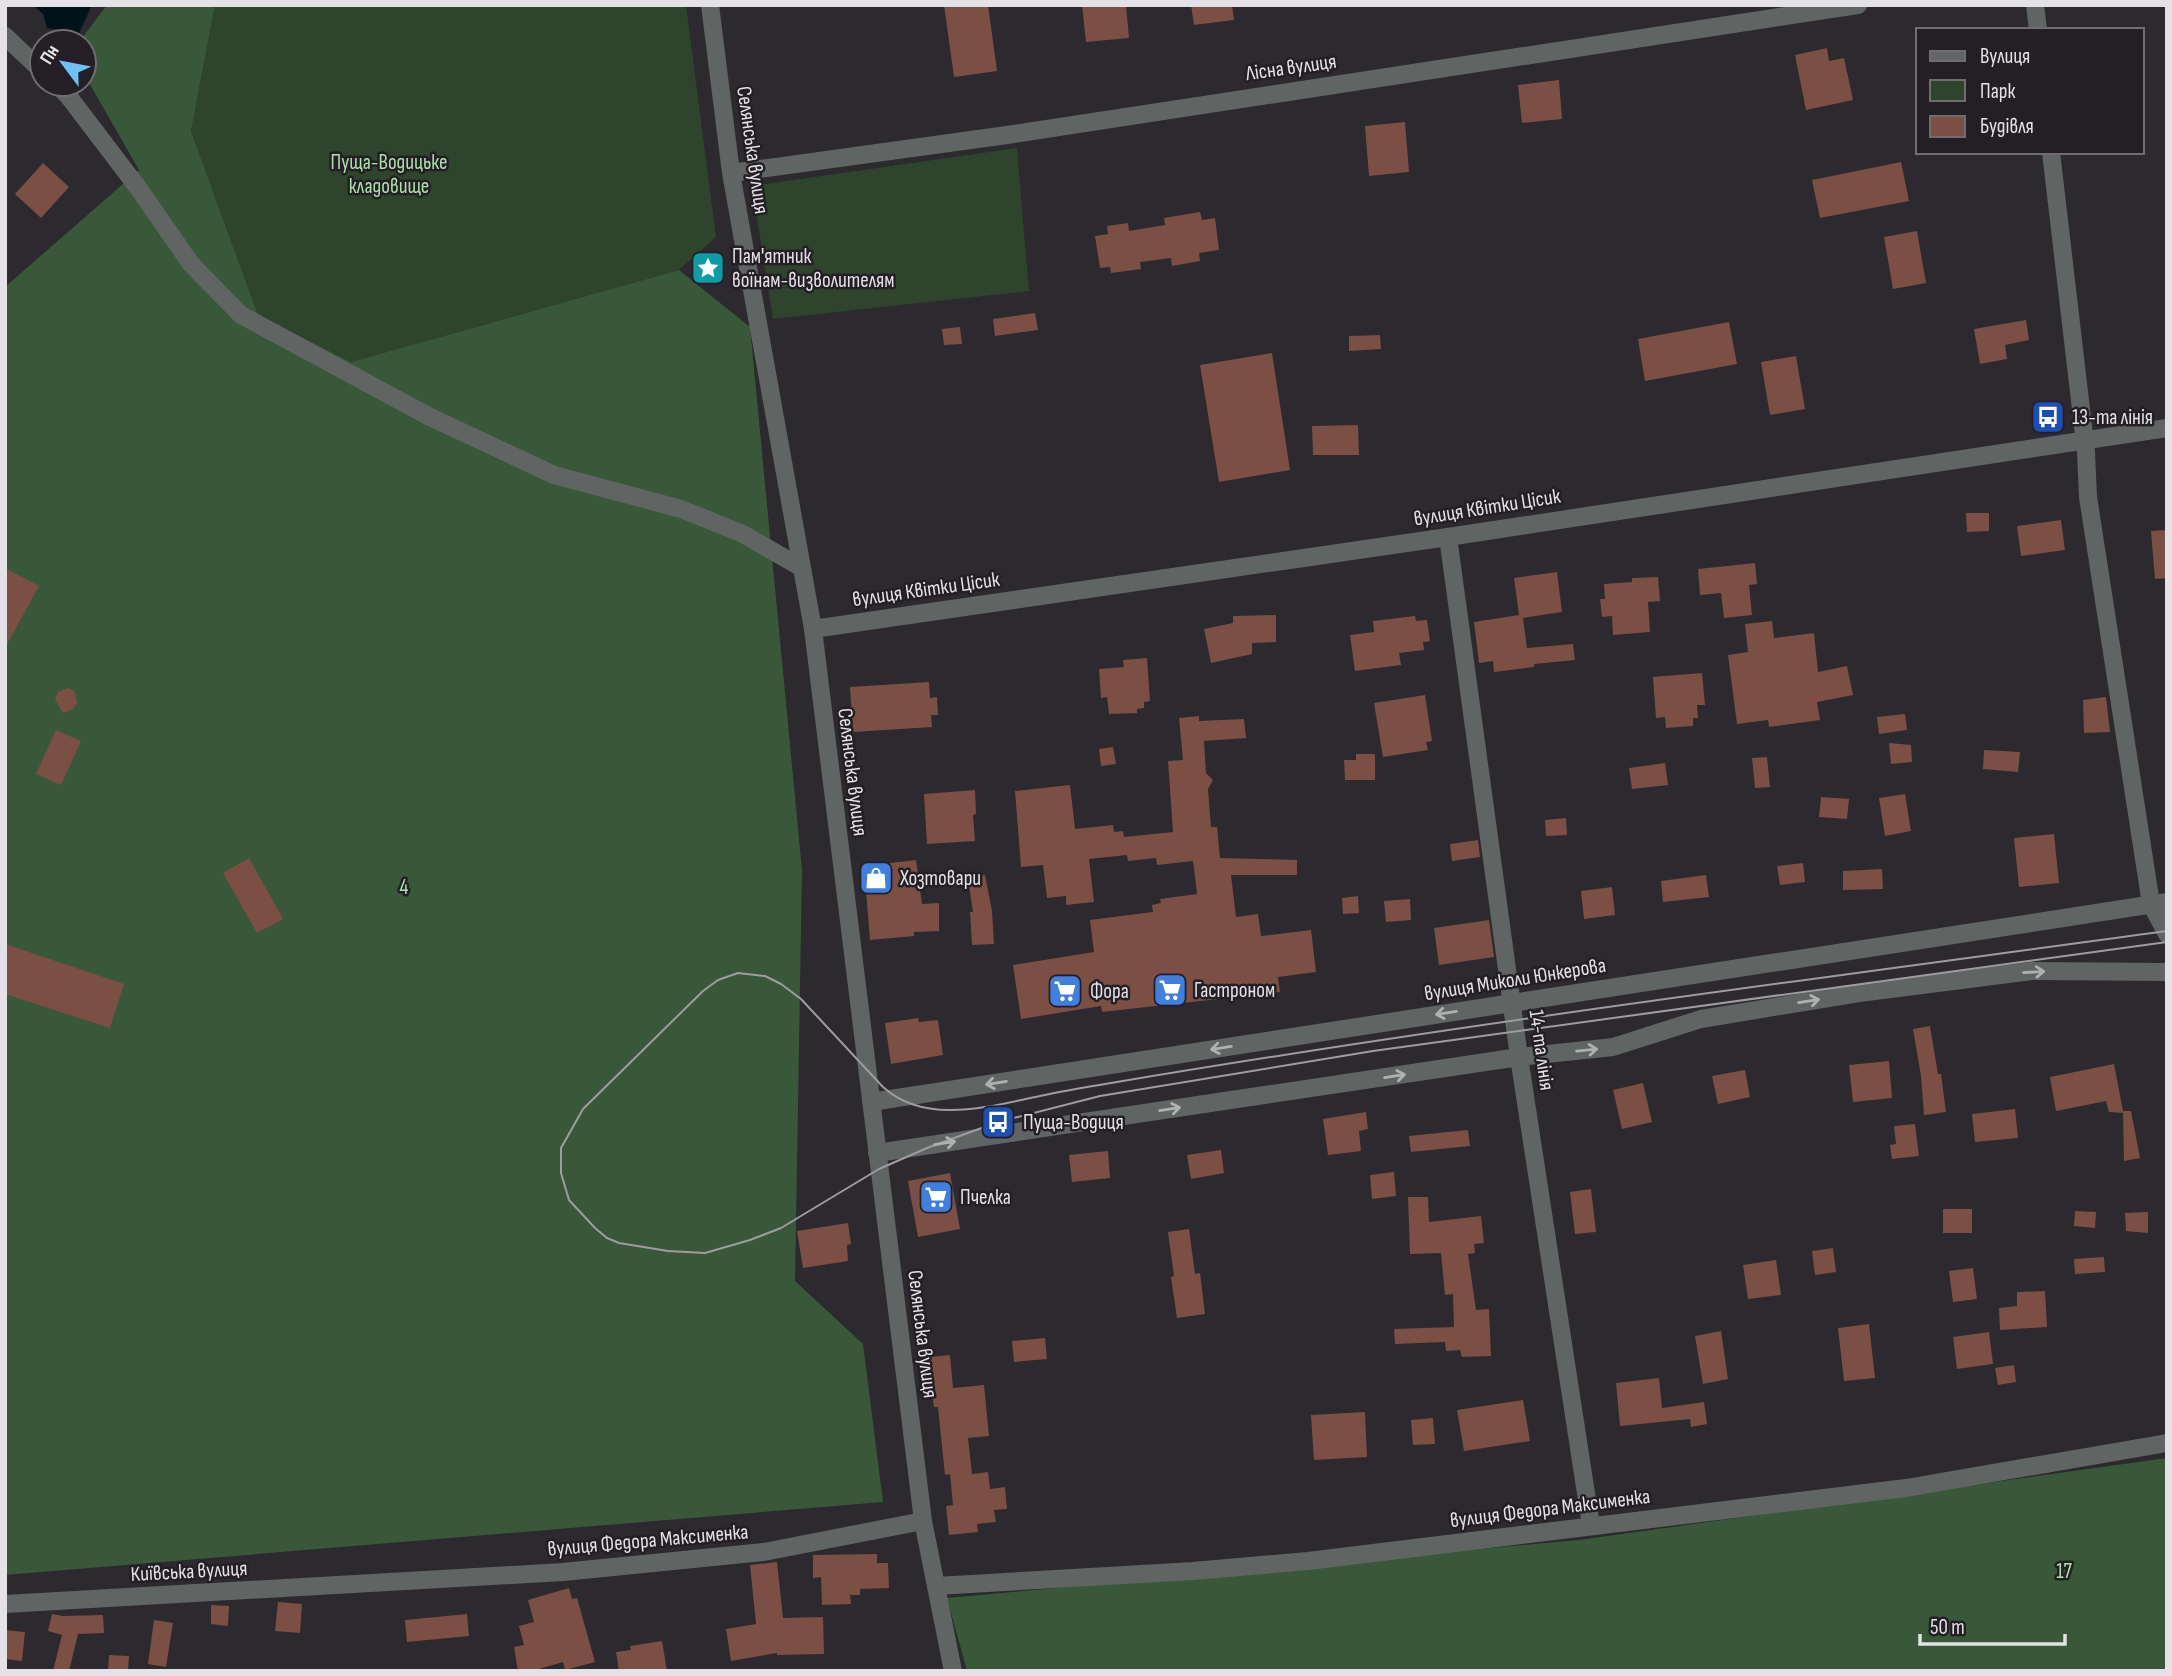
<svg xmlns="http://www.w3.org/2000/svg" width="2172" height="1676" viewBox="0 0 2172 1676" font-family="'Sofia Sans Condensed',sans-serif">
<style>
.green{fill:#2e442d}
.forest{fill:#395839}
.water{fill:#00131b}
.building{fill:#7b4f44}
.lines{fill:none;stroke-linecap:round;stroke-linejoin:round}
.minor{stroke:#606462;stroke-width:18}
.tertiary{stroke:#606462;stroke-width:18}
.tram{stroke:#9f9ca1;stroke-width:2}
.oneway{stroke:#afb0b1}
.labels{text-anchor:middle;stroke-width:5;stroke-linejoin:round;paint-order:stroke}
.street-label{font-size:21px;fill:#e4e2e6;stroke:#231f25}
.park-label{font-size:21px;fill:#ace1ab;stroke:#231f25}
.poi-label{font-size:21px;fill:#e4e2e6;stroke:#231f25;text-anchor:start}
</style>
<rect width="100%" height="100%" fill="#2c292f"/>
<path class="green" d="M215 5H686L716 237 679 270 351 362 258 315 191 131Z
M1017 148 1029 291 773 319 752 186Z"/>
<path class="forest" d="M107 5H215L191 131 258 315 351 362 679 270 750 327 802 870 795 1281 863 1344 883 1502 5 1575V287L139 170 84 74V42H79Z
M2167 1458V1671H967L947 1598 1579 1540Z"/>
<path class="water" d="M33 5H92L79 33 47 28 43 14Z"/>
<path class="building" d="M944 5H988L997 71 954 77Z
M1082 5H1126L1129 38 1086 42Z
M1191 5H1232L1234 20 1194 25Z
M1827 48 1829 61 1844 58 1853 100 1806 110 1795 55Z
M1559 80 1562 119 1522 123 1518 85Z
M1405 122 1409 172 1369 176 1365 126Z
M1901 162 1909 201 1820 218 1812 180Z
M43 163 69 187 41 218 15 194Z
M1200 212 1202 220 1215 218 1219 250 1199 253 1200 261 1172 266 1171 258 1140 262 1141 269 1111 273 1110 267 1100 268 1095 236 1108 234 1107 226 1128 223 1129 231 1165 225 1164 218Z
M1917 231 1926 283 1893 289 1884 237Z
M1035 313 1038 330 995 336 993 319Z
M2026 320 2029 340 2005 345 2007 359 1980 364 1974 329Z
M1729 322 1737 364 1645 381 1638 339Z
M960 327 962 344 944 345 942 329Z
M1380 335 1381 349 1349 351V336Z
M1272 353 1290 470 1219 482 1200 365Z
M1796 356 1805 409 1770 415 1761 362Z
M1358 425 1359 455H1313L1312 426Z
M1966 513H1989V531L1967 532Z
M2061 520 2065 550 2021 556 2017 526Z
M2167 530V578L2155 579 2151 531Z
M1755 563 1757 584 1749 585 1752 615 1724 618 1721 593 1700 595 1698 569Z
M5 568 39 586 5 648Z
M1557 572 1562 612 1523 618 1527 648 1573 644 1575 660 1534 664V667L1494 672 1493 661 1479 663 1474 622 1519 615 1514 578Z
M1658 577 1660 601 1648 602 1650 632 1613 635 1612 616 1602 617 1600 599H1605L1604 584 1632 582V578Z
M1276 615V642L1252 643V654L1211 663 1204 629 1233 623V616Z
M1415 616 1416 621 1427 620 1430 641 1423 642 1424 650 1399 653 1401 665 1355 671 1350 635 1374 632 1373 621Z
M1772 621 1774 638 1814 633 1818 672 1847 666 1853 695 1817 702 1820 720 1769 727 1768 720 1737 724 1728 655 1748 652 1745 624Z
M1147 658 1150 701 1144 702V708L1137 709V713L1109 714 1107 697 1101 698 1099 669 1124 667 1123 660Z
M1702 673 1705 705H1697L1698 718H1693V726L1666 728 1665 717 1656 718 1653 677Z
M929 682 930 698 937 697 938 715H931L932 727 853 732 850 687Z
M68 688 75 692 77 703 73 709 63 713 55 699 58 692Z
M1425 695 1432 741 1426 742 1428 750 1383 757 1374 703Z
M2106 697 2110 732 2084 733 2083 700Z
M1905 714 1907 730 1879 734 1877 717Z
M1199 716V721L1244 719 1246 738 1204 741 1206 773 1213 780 1208 789 1211 827H1217L1220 858 1297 860V875H1231L1236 917 1258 914 1261 936 1311 930 1316 972 1278 977 1280 992 1102 1012 1101 1006 1021 1019 1013 965 1094 952 1090 920 1153 912 1152 905 1161 903 1160 899 1197 894 1193 861 1157 865 1156 858 1128 861 1127 855 1089 859 1094 902 1066 905V896L1047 898 1043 865 1021 867 1015 791 1070 785 1075 829 1113 825 1114 832 1123 831 1124 837 1173 832 1168 761 1183 760 1179 718Z
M56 730 81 741 61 785 36 774Z
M1889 743 1911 745 1912 762 1891 764Z
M1113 747 1116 764 1101 766 1099 749Z
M1984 750 2020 752 2018 772 1983 769Z
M1356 754H1375V780H1345L1344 760H1356Z
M1767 757 1770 787 1755 788 1752 758Z
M1665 763 1668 785 1632 789 1629 768Z
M975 790 976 814 973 815 975 841 927 844 924 794Z
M1905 794 1911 831 1885 836 1879 798Z
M1821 797 1849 799 1847 819 1819 817Z
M1566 818 1567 835 1546 836 1545 820Z
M2054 834 2059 883 2019 887 2014 838Z
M1478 840 1480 857 1452 861 1450 844Z
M249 858 283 919 257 933 223 873Z
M916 860 922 904 939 903V931L914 932V936L870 940 864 866Z
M1803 863 1805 882 1780 885 1777 866Z
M1882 869 1883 889 1843 890V871Z
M985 875 992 911 994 944 972 945 970 912H973L968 878Z
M1706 875 1709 897 1663 902 1661 881Z
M1612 887 1615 915 1584 919 1581 891Z
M1358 896 1359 913 1343 914 1342 898Z
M1410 899 1411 920 1386 922 1384 901Z
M1489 920 1494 957 1439 965 1434 928Z
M5 944 124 984 110 1028 5 994Z
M918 1018 919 1022 938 1020 943 1055 891 1064 885 1023Z
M1930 1026 1938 1074H1941L1946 1112 1924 1115 1921 1076 1913 1029Z
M1889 1061 1892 1098 1853 1102 1849 1065Z
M2114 1064 2123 1111H2131L2140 1158 2124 1161 2123 1113 2109 1112 2106 1101 2056 1111 2050 1077Z
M1745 1070 1750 1097 1718 1104 1712 1076Z
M1643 1083 1652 1122 1622 1129 1613 1090Z
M2015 1109 2018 1138 1975 1142 1972 1114Z
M1366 1112 1368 1129 1359 1131 1361 1151 1328 1155 1323 1119Z
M1915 1124 1919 1156 1892 1159 1890 1145 1896 1144 1894 1126Z
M1468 1130 1470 1146 1411 1152 1409 1136Z
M1221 1150 1224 1173 1191 1179 1187 1155Z
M1108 1151 1110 1178 1072 1182 1069 1155Z
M1394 1172 1396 1196 1372 1199 1370 1175Z
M950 1173 960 1229 918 1237 908 1181Z
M1591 1189 1596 1232 1575 1234 1570 1192Z
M1408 1197H1428L1429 1222 1481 1216 1484 1243 1474 1244 1475 1253 1468 1254 1476 1310 1489 1309 1491 1356 1462 1357 1460 1350 1446 1351 1445 1342 1395 1344 1394 1329 1454 1327 1453 1294 1445 1295 1441 1253 1410 1254Z
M1943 1209H1972V1233H1943Z
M2075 1211 2096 1212 2095 1228 2074 1226Z
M2148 1212V1233L2126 1231 2125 1213Z
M848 1223 851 1244 847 1245 848 1261 803 1268 797 1231Z
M1189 1229 1195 1274 1200 1273 1205 1314 1177 1318 1171 1277 1174 1276 1168 1232Z
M1833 1248 1836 1272 1815 1275 1812 1251Z
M2104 1257 2105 1272 2075 1274 2074 1259Z
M1776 1260 1781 1295 1748 1299 1743 1265Z
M1973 1268 1977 1299 1953 1302 1949 1271Z
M2045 1291 2047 1327 2000 1330 1999 1308 2017 1306V1292Z
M1869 1324 1875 1378 1844 1381 1838 1328Z
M1721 1331 1728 1379 1703 1384 1695 1336Z
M1989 1332 1993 1364 1957 1369 1953 1337Z
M1045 1338 1047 1359 1014 1362 1012 1341Z
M950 1355 953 1388 984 1385 989 1436 968 1438 972 1474 988 1472 990 1489 1005 1487 1007 1509 994 1510 996 1522 977 1524 978 1532 949 1535 946 1506 953 1505 950 1474 945 1475 938 1407H934L931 1388 934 1387 930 1357Z
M2014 1365 2016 1382 1998 1385 1995 1368Z
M1659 1378 1662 1408 1704 1402 1707 1424 1691 1427 1690 1419 1620 1426 1616 1383Z
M1523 1400 1530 1441 1464 1451 1457 1410Z
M1365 1412 1367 1457 1314 1460 1311 1415Z
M1433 1418 1435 1444 1413 1445 1411 1420Z
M877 1554V1563H888L889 1588 860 1589V1595H850L851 1604 822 1605 821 1577 813 1578V1555Z
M777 1562 783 1618 823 1617 824 1654 777 1655V1653L731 1661 726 1629 756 1624 750 1565Z
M569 1588 572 1599 577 1598 595 1662 565 1670 563 1662 532 1671H518L514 1647 524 1645 519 1626 534 1622 528 1600Z
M278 1602 302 1604 300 1633 275 1631Z
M211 1605 229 1606 228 1626 211 1624Z
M52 1614 63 1616 103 1615 104 1633 78 1634 69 1671H53L62 1635 48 1631Z
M467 1614 469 1636 407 1642 405 1620Z
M154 1620 173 1623 166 1667 148 1664Z
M5 1630 25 1632 22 1661 5 1659Z
M662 1641 667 1671H619L616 1652 631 1650 630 1646Z
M109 1655 129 1656 128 1671H108Z"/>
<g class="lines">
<path class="minor" d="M710 5 731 173 813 629
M2035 5 2038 30
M5 36 42 71
M56 84 69 97 139 189 191 264 241 315 430 417 554 475 681 509 743 534 802 568
M2051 152 2086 452 2088 497 2151 904 2167 934
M731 173 1007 135 1858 5
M1448 537 1519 1057 1591 1526
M871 1102 2167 902
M877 1153 1519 1057 1613 1047 1701 1019 1859 993 2032 971 2167 972
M936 1586 1193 1571 1308 1561 1906 1488 2167 1443"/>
<path class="tertiary" d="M5 1604 563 1572 764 1552 923 1521
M953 1671 923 1521 813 629 1448 537 2167 428"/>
<path class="tram" d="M2167 931C1814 979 1461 1024 1111 1083 1087 1087 1063 1091 1040 1096 990 1106 926 1126 883 1087L801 999 781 984 765 976 738 973 718 980 703 991 583 1109 561 1148V1173L569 1200 595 1228 607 1238 619 1243 668 1251 705 1253 750 1240 781 1228 879 1169 927 1148 998 1122 1100 1096 1373 1051 2167 942"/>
</g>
<defs><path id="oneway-shaft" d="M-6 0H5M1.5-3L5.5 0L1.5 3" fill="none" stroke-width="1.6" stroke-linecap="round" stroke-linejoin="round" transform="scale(1.75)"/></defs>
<g class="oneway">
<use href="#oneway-shaft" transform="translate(2034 972) rotate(-3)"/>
<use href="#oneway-shaft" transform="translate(1809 1001) rotate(-9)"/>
<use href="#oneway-shaft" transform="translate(1446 1013) rotate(171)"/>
<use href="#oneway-shaft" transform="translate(1221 1048) rotate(171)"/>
<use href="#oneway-shaft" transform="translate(1587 1050) rotate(-6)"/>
<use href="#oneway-shaft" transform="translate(1395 1076) rotate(-9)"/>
<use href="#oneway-shaft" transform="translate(996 1083) rotate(171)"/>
<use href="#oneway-shaft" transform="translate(1170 1109) rotate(-9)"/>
<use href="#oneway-shaft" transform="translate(945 1143) rotate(-9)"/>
</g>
<defs>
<symbol id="sight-square" viewBox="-11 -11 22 22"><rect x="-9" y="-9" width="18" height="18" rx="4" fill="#0f9aa8" stroke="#231f25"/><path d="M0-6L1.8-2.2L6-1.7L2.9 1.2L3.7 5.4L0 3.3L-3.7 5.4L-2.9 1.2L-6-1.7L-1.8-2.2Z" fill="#fff"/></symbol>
<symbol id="bus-square" viewBox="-11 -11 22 22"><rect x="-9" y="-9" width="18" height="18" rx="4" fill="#1a4fb4" stroke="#231f25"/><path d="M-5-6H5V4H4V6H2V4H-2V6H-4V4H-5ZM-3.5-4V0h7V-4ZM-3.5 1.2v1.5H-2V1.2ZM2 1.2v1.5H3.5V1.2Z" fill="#fff"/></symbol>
<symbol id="shop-square" viewBox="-11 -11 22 22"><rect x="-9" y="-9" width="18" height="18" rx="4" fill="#3f7fe0" stroke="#231f25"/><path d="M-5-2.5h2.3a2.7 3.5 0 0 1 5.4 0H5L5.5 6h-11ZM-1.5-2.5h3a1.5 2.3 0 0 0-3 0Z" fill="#fff"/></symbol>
<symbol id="supermarket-square" viewBox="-11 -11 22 22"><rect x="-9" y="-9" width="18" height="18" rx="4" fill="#3f7fe0" stroke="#231f25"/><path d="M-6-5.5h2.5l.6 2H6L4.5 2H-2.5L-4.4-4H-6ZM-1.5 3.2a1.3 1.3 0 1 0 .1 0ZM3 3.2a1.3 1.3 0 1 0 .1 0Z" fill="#fff"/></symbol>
</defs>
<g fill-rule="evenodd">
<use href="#sight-square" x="689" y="249" width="38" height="38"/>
<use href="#bus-square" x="2029" y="398" width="38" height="38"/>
<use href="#shop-square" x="857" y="859" width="38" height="38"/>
<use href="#supermarket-square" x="1151" y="971" width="38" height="38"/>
<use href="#supermarket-square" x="1046" y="972" width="38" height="38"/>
<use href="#bus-square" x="979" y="1103" width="38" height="38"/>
<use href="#supermarket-square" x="917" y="1178" width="38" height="38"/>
</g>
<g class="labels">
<g class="street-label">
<text transform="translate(1291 67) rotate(-8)" y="7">Лісна вулиця</text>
<text transform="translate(753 150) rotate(82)" y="7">Селянська вулиця</text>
<text transform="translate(1487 507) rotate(-9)" y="7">вулиця Квітки Цісик</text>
<text transform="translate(926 589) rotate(-8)" y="7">вулиця Квітки Цісик</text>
<text transform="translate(853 772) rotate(83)" y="7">Селянська вулиця</text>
<text transform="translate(1515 979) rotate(-9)" y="7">вулиця Миколи Юнкерова</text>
<text transform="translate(1542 1050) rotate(82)" y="7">14-та лінія</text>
<text transform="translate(923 1334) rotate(83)" y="7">Селянська вулиця</text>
<text transform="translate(1550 1508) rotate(-7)" y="7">вулиця Федора Максименка</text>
<text transform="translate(648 1540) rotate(-5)" y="7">вулиця Федора Максименка</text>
<text transform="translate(189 1571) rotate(-3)" y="7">Київська вулиця</text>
</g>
<g class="park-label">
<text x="389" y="169">Пуща-Водицьке<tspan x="389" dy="24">кладовище</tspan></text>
<text x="404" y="894">4</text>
<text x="2064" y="1578">17</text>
</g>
<g class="poi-label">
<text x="732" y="263">Пам'ятник<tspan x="732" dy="24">воїнам-визволителям</tspan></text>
<text x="2072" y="424">13-та лінія</text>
<text x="900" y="885">Хозтовари</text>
<text x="1194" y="997">Гастроном</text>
<text x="1090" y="998">Фора</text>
<text x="1023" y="1129">Пуща-Водиця</text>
<text x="960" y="1204">Пчелка</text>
</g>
</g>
<rect width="2172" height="1676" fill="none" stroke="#e4e2e6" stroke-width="14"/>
<rect x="1916" y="28" width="228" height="126" fill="#231f25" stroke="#706d72" stroke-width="2"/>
<rect x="1930" y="51" width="35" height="10" fill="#606462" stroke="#706d72" stroke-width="2"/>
<text x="1980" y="63" font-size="21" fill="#e4e2e6">Вулиця</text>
<rect x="1930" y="80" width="35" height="21" fill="#2e442d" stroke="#706d72" stroke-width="2"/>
<text x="1980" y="98" font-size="21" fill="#e4e2e6">Парк</text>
<rect x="1930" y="116" width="35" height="21" fill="#7b4f44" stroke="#706d72" stroke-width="2"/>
<text x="1980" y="133" font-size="21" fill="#e4e2e6">Будівля</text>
<g transform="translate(63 63) rotate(302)"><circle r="33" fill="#231f25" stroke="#706d72" stroke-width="2"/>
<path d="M0-5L12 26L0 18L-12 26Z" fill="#6dc2f3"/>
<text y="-10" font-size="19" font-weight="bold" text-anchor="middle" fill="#e4e2e6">Пн</text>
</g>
<path d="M1920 1634v10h145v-10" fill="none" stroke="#e4e2e6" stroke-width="3.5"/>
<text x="1930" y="1634" font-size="21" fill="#e4e2e6" stroke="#231f25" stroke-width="5" paint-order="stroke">50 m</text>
</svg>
